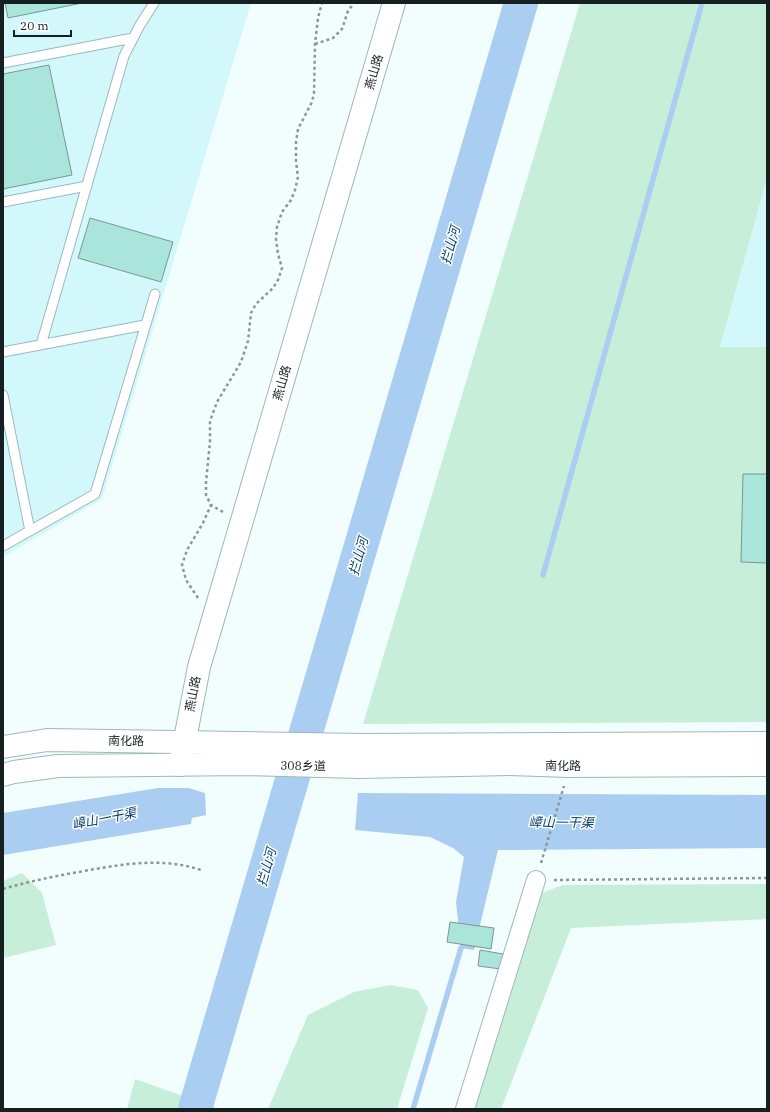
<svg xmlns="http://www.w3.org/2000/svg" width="770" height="1112" viewBox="0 0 770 1112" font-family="'IBM Plex Serif','Noto Sans SC',serif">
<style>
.built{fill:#d2f8fb}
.green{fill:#c7eed8}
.water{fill:#aacef1}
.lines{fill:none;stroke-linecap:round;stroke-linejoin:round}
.stream{stroke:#aacef1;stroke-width:5.5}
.river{stroke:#aacef1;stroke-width:34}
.building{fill:#a9e5da;stroke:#7d9691}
.service-casing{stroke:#9eb8ba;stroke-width:11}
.minor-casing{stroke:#9eb8ba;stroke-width:20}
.tertiary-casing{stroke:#9eb8ba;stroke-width:24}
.secondary-casing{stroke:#9eb8ba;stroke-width:24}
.path{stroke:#8c9798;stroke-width:2.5;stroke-dasharray:3 3;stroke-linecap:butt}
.service{stroke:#fff;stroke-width:9}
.minor{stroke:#fff;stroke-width:18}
.tertiary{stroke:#fff;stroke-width:22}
.secondary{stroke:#fff;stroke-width:22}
.labels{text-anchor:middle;stroke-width:3;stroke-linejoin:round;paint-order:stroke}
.street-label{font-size:12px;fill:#162021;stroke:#fff}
.water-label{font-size:13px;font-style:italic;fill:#07426d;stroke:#fff}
</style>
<rect width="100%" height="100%" fill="#f2fdfe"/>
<path class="built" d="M3 3H251L102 499 3 557Z
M767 178V347H720Z"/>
<path class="green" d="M580 3H767V178L720 347H767V722L363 724Z
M22 873 42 893 56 945 3 958V881Z
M767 884V919L571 928 501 1109H471L537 897 544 892 563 885Z
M390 985 418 990 428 1008 397 1109H268L308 1015 354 992Z
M135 1079 219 1109H127Z"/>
<path class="water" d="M158 788H189L205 793 206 815 192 818 191 824 3 855V813Z
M358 793 767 795V848L498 850 474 950 461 948 456 902 464 857 453 848 430 837 355 830Z"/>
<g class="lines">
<path class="stream" d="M543 575 702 3
M413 1109 461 948"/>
<path class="river" d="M195 1109 521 3"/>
</g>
<path class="building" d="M5 3H82L8 18Z
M49 65 72 175 3 189V74Z
M90 218 173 242 161 282 78 258Z
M743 474H767V563L741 562Z
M450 922 494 928 491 949 447 942Z
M480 950 503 954 501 969 478 966Z"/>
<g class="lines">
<defs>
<path id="service" d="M3 63 133 38
M3 202 87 186
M41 345 124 56 140 25 154 3
M3 352 145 325
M3 395 30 531
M3 546 95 494 155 294"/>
<path id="minor" d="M465 1109 536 880"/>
<path id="tertiary" d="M180 765 199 667 394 3"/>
<path id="secondary" d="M3 747 47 740 363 745 767 743
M3 775 14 772 58 766 246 764 359 767 510 764 569 766 767 765"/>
</defs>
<use href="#service" class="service-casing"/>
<use href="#minor" class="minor-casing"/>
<use href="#tertiary" class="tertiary-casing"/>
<use href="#secondary" class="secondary-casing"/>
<path class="path" d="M315 44 333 38 342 29 348 11 354 3
M223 512 211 505 206 495V482L210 442V421L217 402 241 362 248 341 251 313 256 304 273 288 278 280 282 268 278 254 276 239 277 227 282 212 291 200 295 190 298 177 296 161V142L298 129 312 102 314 93 315 44 318 18 322 3
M198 598 186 580 182 565 187 550 203 523 211 505
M541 863 564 786
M554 880 767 878
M3 889C30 881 56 876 84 871 123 864 162 857 201 870"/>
<use href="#service" class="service"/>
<use href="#minor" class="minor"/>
<use href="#tertiary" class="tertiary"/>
<use href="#secondary" class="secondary"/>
</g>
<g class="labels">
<g class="street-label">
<text transform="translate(374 72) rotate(-74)" y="4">燕山路</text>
<text transform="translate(282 383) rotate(-74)" y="4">燕山路</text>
<text transform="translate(193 694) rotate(-79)" y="4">燕山路</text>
<text transform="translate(126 741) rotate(1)" y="4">南化路</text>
<text transform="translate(303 766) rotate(1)" y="4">308乡道</text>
<text transform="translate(563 766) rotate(1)" y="4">南化路</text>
</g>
<g class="water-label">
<text transform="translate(450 245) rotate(-74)" y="5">拦山河</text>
<text transform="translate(358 556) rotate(-74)" y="5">拦山河</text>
<text transform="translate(104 818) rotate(-11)" y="5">嶂山一干渠</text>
<text transform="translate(561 822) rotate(1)" y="5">嶂山一干渠</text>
<text transform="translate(266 867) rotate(-74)" y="5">拦山河</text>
</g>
</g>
<rect width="770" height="1112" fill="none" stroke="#162021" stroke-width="8"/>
<path d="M14 30v6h57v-6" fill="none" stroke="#162021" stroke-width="2"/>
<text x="20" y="30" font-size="12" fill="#162021" stroke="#ffffff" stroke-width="3" paint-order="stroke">20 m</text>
</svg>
